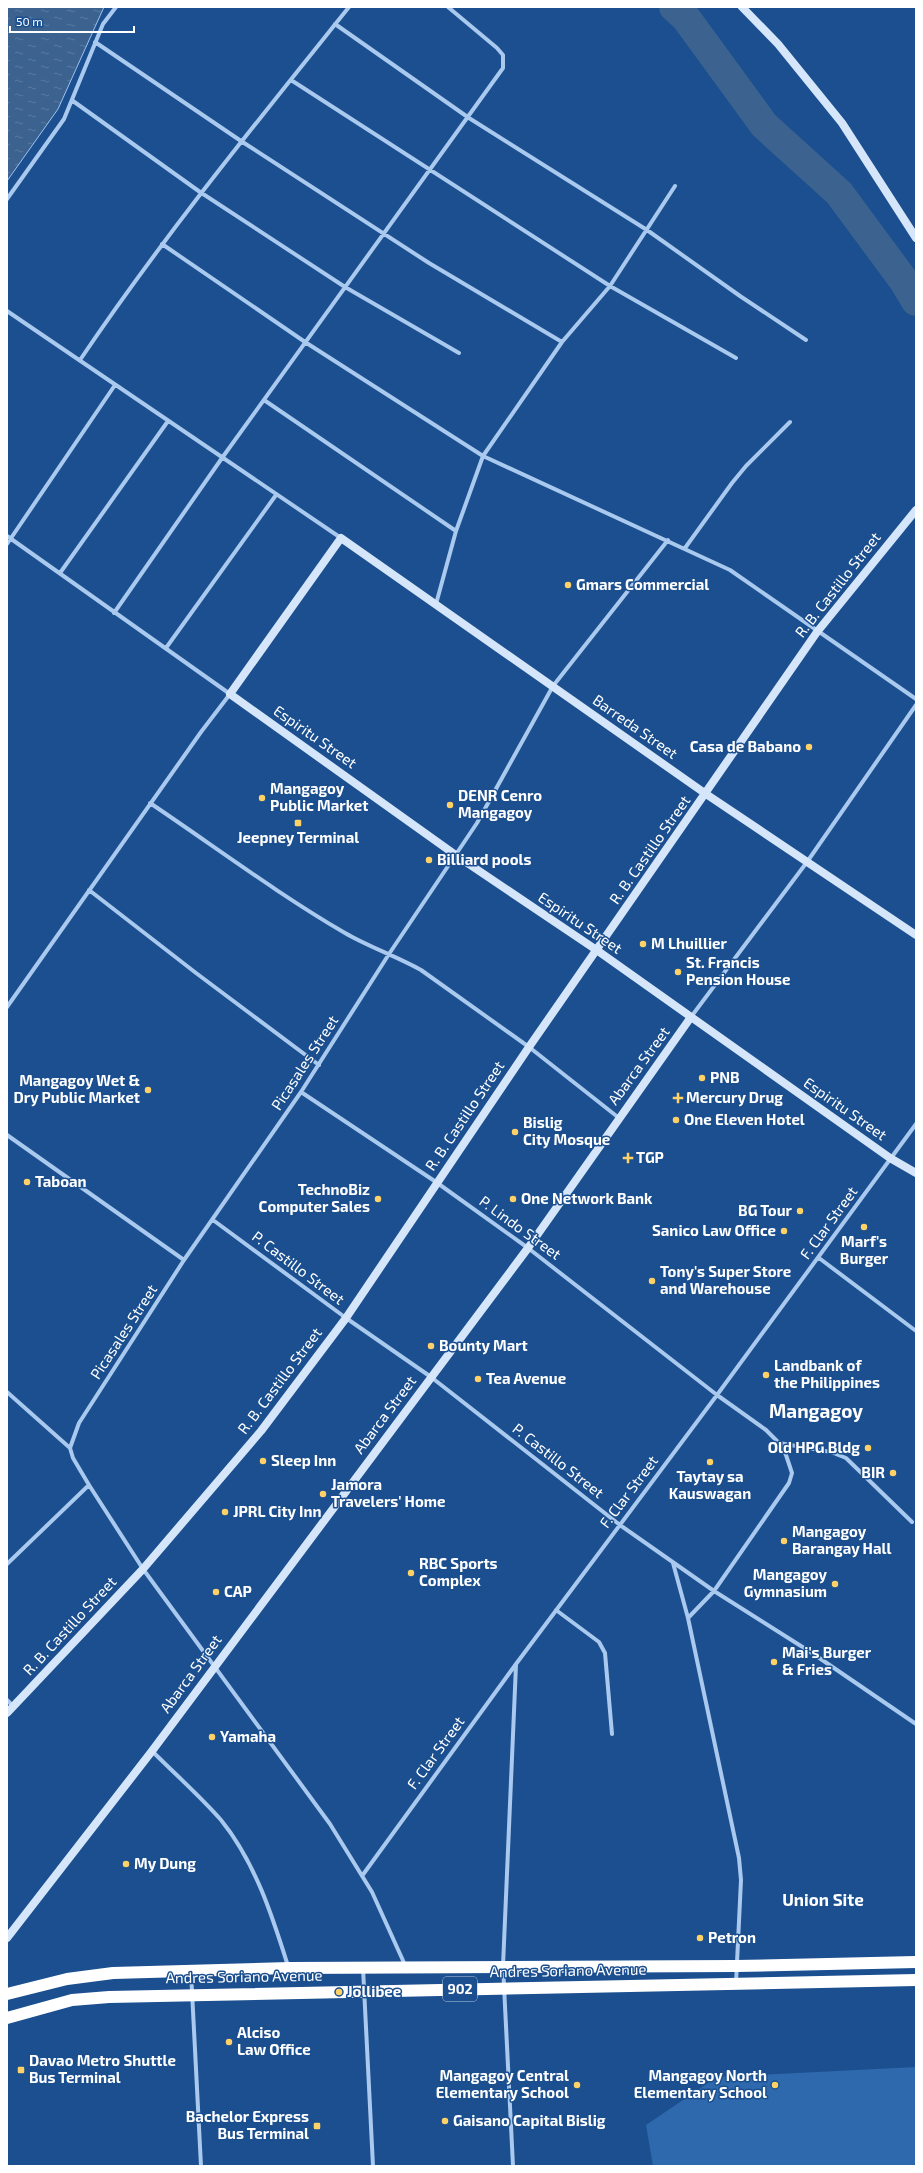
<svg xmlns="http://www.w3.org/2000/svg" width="923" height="2173" viewBox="0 0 923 2173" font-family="'Exo 2',sans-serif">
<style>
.grass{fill:#2e69ad}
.water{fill:url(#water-ripples);stroke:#9cc4f0}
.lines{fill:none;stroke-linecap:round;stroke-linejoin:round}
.river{stroke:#3c6290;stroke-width:30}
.street{stroke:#a9c9ee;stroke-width:4}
.secondary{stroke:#d6e6fa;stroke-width:8}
.highway{stroke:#fff;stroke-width:12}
.poi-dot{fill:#ffd166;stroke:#1b4f8f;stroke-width:1.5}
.labels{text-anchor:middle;stroke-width:3;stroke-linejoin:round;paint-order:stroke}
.shield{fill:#1b4f8f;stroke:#bbcadd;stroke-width:1}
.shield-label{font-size:14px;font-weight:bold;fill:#fff}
.poi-label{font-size:15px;font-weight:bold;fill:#fff;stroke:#1b4f8f;text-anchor:start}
.street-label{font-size:15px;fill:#fff;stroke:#1b4f8f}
.quarter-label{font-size:17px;font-weight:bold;fill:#fff;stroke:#1b4f8f}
.district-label{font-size:19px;font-weight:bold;fill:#fff;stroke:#1b4f8f}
</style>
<defs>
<pattern id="water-ripples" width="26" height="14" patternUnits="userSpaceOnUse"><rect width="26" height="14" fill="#3c6290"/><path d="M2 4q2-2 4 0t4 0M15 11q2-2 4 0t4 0" fill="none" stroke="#597aa1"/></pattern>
</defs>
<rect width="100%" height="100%" fill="#1b4f8f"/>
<path class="grass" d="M916 2067V2166H653L646 2125 717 2077Z"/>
<path class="water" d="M7 7H104L58 109 7 181Z"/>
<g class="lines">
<path class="river" d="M674 7 686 18 764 125 839 193 904 281 916 301"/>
<path class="street" d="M335 24 469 118 647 230 740 296 806 340
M95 42 241 141 429 263 562 342
M291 80 610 286 736 358
M73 101 200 192 345 287 459 353
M7 199 64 119 103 24 116 7
M162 244 305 342 483 456 730 570 916 699
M7 311 341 538
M80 360C163 237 256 123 349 7
M264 400 456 531
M7 536 230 694 201 732 7 1007
M7 544 115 385
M685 548 732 483 746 466 790 422
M60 573 168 421
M436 604 456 531 483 456 562 342 610 286 675 186
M114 613 222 458 503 68V55L497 48 448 7
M166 648 276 495
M150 803C214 846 278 894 345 933 369 947 396 956 421 970L529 1047 619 1118
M89 890 196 973 319 1065
M691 1017 807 862 916 705
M301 1092 436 1182 528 1248 717 1395 766 1430 779 1443 786 1455 792 1473 789 1483 714 1591 688 1618
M7 1135 184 1260
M213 1220 346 1318 431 1377 620 1525 714 1591 812 1653 916 1724
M819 1258 916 1331
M7 1392 70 1448 73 1458 89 1485 143 1569 330 1824 372 1892 405 1965
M779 1443 831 1452 846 1458 912 1522
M70 1448 79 1423 184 1260 301 1092 389 954 477 823 553 686 668 540
M673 1563 688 1618 739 1858 741 1880 736 1983
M7 1564 89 1485
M556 1610 599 1642 605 1653 612 1734
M7 1700 13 1706
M152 1751C175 1774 200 1796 221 1820 255 1862 272 1915 288 1966
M362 1876 516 1664 717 1395 916 1124
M363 1968 373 2166
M191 1972 201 2166
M513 2166 503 1966 516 1665"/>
<path class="secondary" d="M742 7 778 44 842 123 916 238
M916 935 706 794 341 538 230 694 457 856 598 951 890 1158 916 1173
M7 1713 143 1569 261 1431 346 1318 529 1047 817 632 916 510
M7 1938 152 1751 528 1248 691 1017"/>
<path class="highway" d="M7 1994 67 1979 113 1973 289 1968 736 1966 916 1962
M7 2018 72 2000 109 1997 916 1980"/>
</g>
<g class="poi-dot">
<circle cx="568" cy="585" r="4"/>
<circle cx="809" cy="747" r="4"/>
<circle cx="262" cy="798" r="4"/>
<circle cx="450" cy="805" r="4"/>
<rect x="294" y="819" width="8" height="8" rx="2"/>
<circle cx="429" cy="860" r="4"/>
<circle cx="643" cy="944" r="4"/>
<circle cx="678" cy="972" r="4"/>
<circle cx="702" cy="1078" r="4"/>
<circle cx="148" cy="1090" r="4"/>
<path d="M676 1092h4v4h4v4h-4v4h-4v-4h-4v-4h4z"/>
<circle cx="676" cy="1120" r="4"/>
<circle cx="515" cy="1132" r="4"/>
<path d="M626 1152h4v4h4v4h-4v4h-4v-4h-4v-4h4z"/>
<circle cx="27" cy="1182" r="4"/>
<circle cx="378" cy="1199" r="4"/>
<circle cx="513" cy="1199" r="4"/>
<circle cx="800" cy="1211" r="4"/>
<circle cx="864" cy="1227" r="4"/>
<circle cx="784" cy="1231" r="4"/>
<circle cx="652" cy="1281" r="4"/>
<circle cx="431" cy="1346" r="4"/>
<circle cx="766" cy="1375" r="4"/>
<circle cx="478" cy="1379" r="4"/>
<circle cx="868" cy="1448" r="4"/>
<circle cx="263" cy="1461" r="4"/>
<circle cx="710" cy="1462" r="4"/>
<circle cx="893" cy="1473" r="4"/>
<circle cx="323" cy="1494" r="4"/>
<circle cx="225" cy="1512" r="4"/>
<circle cx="784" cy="1541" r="4"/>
<circle cx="411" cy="1573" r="4"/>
<circle cx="835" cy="1584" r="4"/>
<circle cx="216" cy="1592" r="4"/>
<circle cx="774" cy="1662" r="4"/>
<circle cx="212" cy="1737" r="4"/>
<circle cx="126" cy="1864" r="4"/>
<circle cx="700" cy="1938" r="4"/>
<circle cx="339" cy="1992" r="4"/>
<circle cx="229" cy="2042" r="4"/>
<rect x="17" y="2066" width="8" height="8" rx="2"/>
<circle cx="577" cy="2085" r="4"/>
<circle cx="775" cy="2085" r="4"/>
<circle cx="445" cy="2121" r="4"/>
<rect x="313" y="2122" width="8" height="8" rx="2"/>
</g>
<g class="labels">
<rect class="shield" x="443" y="1977" width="34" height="24" rx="3"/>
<g class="shield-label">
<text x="460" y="1994">902</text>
</g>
<g class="poi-label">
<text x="576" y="590">Gmars Commercial</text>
<text x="801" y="752" text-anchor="end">Casa de Babano</text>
<text x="270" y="794">Mangagoy<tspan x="270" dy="17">Public Market</tspan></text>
<text x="458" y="801">DENR Cenro<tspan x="458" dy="17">Mangagoy</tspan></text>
<text x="298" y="843" text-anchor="middle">Jeepney Terminal</text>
<text x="437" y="865">Billiard pools</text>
<text x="651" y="949">M Lhuillier</text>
<text x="686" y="968">St. Francis<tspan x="686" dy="17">Pension House</tspan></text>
<text x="710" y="1083">PNB</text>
<text x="140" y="1086" text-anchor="end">Mangagoy Wet &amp;<tspan x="140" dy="17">Dry Public Market</tspan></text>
<text x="686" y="1103">Mercury Drug</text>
<text x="684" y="1125">One Eleven Hotel</text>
<text x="523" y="1128">Bislig<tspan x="523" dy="17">City Mosque</tspan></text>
<text x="636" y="1163">TGP</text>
<text x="35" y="1187">Taboan</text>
<text x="370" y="1195" text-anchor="end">TechnoBiz<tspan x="370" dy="17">Computer Sales</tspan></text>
<text x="521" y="1204">One Network Bank</text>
<text x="792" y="1216" text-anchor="end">BG Tour</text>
<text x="776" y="1236" text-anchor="end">Sanico Law Office</text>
<text x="864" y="1247" text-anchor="middle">Marf's<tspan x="864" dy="17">Burger</tspan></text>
<text x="660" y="1277">Tony's Super Store<tspan x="660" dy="17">and Warehouse</tspan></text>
<text x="439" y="1351">Bounty Mart</text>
<text x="774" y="1371">Landbank of<tspan x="774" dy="17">the Philippines</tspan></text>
<text x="486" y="1384">Tea Avenue</text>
<text x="860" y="1453" text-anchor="end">Old HPG Bldg</text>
<text x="271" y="1466">Sleep Inn</text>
<text x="885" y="1478" text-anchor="end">BIR</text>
<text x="710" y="1482" text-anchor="middle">Taytay sa<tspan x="710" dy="17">Kauswagan</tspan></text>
<text x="331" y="1490">Jamora<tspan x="331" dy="17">Travelers' Home</tspan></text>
<text x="233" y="1517">JPRL City Inn</text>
<text x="792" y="1537">Mangagoy<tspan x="792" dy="17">Barangay Hall</tspan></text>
<text x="419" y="1569">RBC Sports<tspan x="419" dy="17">Complex</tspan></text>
<text x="827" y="1580" text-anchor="end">Mangagoy<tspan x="827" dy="17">Gymnasium</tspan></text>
<text x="224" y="1597">CAP</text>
<text x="782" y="1658">Mai's Burger<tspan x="782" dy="17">&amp; Fries</tspan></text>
<text x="220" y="1742">Yamaha</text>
<text x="134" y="1869">My Dung</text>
<text x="708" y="1943">Petron</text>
<text x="347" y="1997">Jollibee</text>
<text x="237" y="2038">Alciso<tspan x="237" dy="17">Law Office</tspan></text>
<text x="29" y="2066">Davao Metro Shuttle<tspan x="29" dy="17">Bus Terminal</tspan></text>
<text x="569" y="2081" text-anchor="end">Mangagoy Central<tspan x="569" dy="17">Elementary School</tspan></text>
<text x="767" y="2081" text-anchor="end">Mangagoy North<tspan x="767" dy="17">Elementary School</tspan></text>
<text x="309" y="2122" text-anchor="end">Bachelor Express<tspan x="309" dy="17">Bus Terminal</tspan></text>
<text x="453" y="2126">Gaisano Capital Bislig</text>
</g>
<g class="street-label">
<text transform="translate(838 585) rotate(-52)" y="5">R. B. Castillo Street</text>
<text transform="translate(635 727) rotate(35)" y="5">Barreda Street</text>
<text transform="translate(315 737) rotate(35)" y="5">Espiritu Street</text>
<text transform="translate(650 850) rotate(-55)" y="5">R. B. Castillo Street</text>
<text transform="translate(580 923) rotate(34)" y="5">Espiritu Street</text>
<text transform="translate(305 1063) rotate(-57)" y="5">Picasales Street</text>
<text transform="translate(639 1066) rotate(-54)" y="5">Abarca Street</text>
<text transform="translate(845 1109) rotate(35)" y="5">Espiritu Street</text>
<text transform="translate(465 1116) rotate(-56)" y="5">R. B. Castillo Street</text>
<text transform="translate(829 1223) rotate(-54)" y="5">F. Clar Street</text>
<text transform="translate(520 1228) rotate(36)" y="5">P. Lindo Street</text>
<text transform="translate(298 1268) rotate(37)" y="5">P. Castillo Street</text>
<text transform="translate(124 1332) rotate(-57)" y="5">Picasales Street</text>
<text transform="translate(280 1381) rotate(-53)" y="5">R. B. Castillo Street</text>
<text transform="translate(385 1415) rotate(-53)" y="5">Abarca Street</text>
<text transform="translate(558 1461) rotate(38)" y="5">P. Castillo Street</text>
<text transform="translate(629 1492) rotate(-53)" y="5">F. Clar Street</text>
<text transform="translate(70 1626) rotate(-47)" y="5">R. B. Castillo Street</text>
<text transform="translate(191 1674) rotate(-54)" y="5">Abarca Street</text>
<text transform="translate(436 1753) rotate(-54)" y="5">F. Clar Street</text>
<text transform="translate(568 1971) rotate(-1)" y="5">Andres Soriano Avenue</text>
<text transform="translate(244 1977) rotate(-1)" y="5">Andres Soriano Avenue</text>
</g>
<g class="quarter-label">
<text x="823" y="1906">Union Site</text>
</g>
<g class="district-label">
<text x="816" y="1418">Mangagoy</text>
</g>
</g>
<rect width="923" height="2173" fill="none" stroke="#ffffff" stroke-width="16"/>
<path d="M10 26v6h124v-6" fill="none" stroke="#ffffff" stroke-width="2"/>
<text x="16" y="26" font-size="12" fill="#ffffff" stroke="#1b4f8f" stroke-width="3" paint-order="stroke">50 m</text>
</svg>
